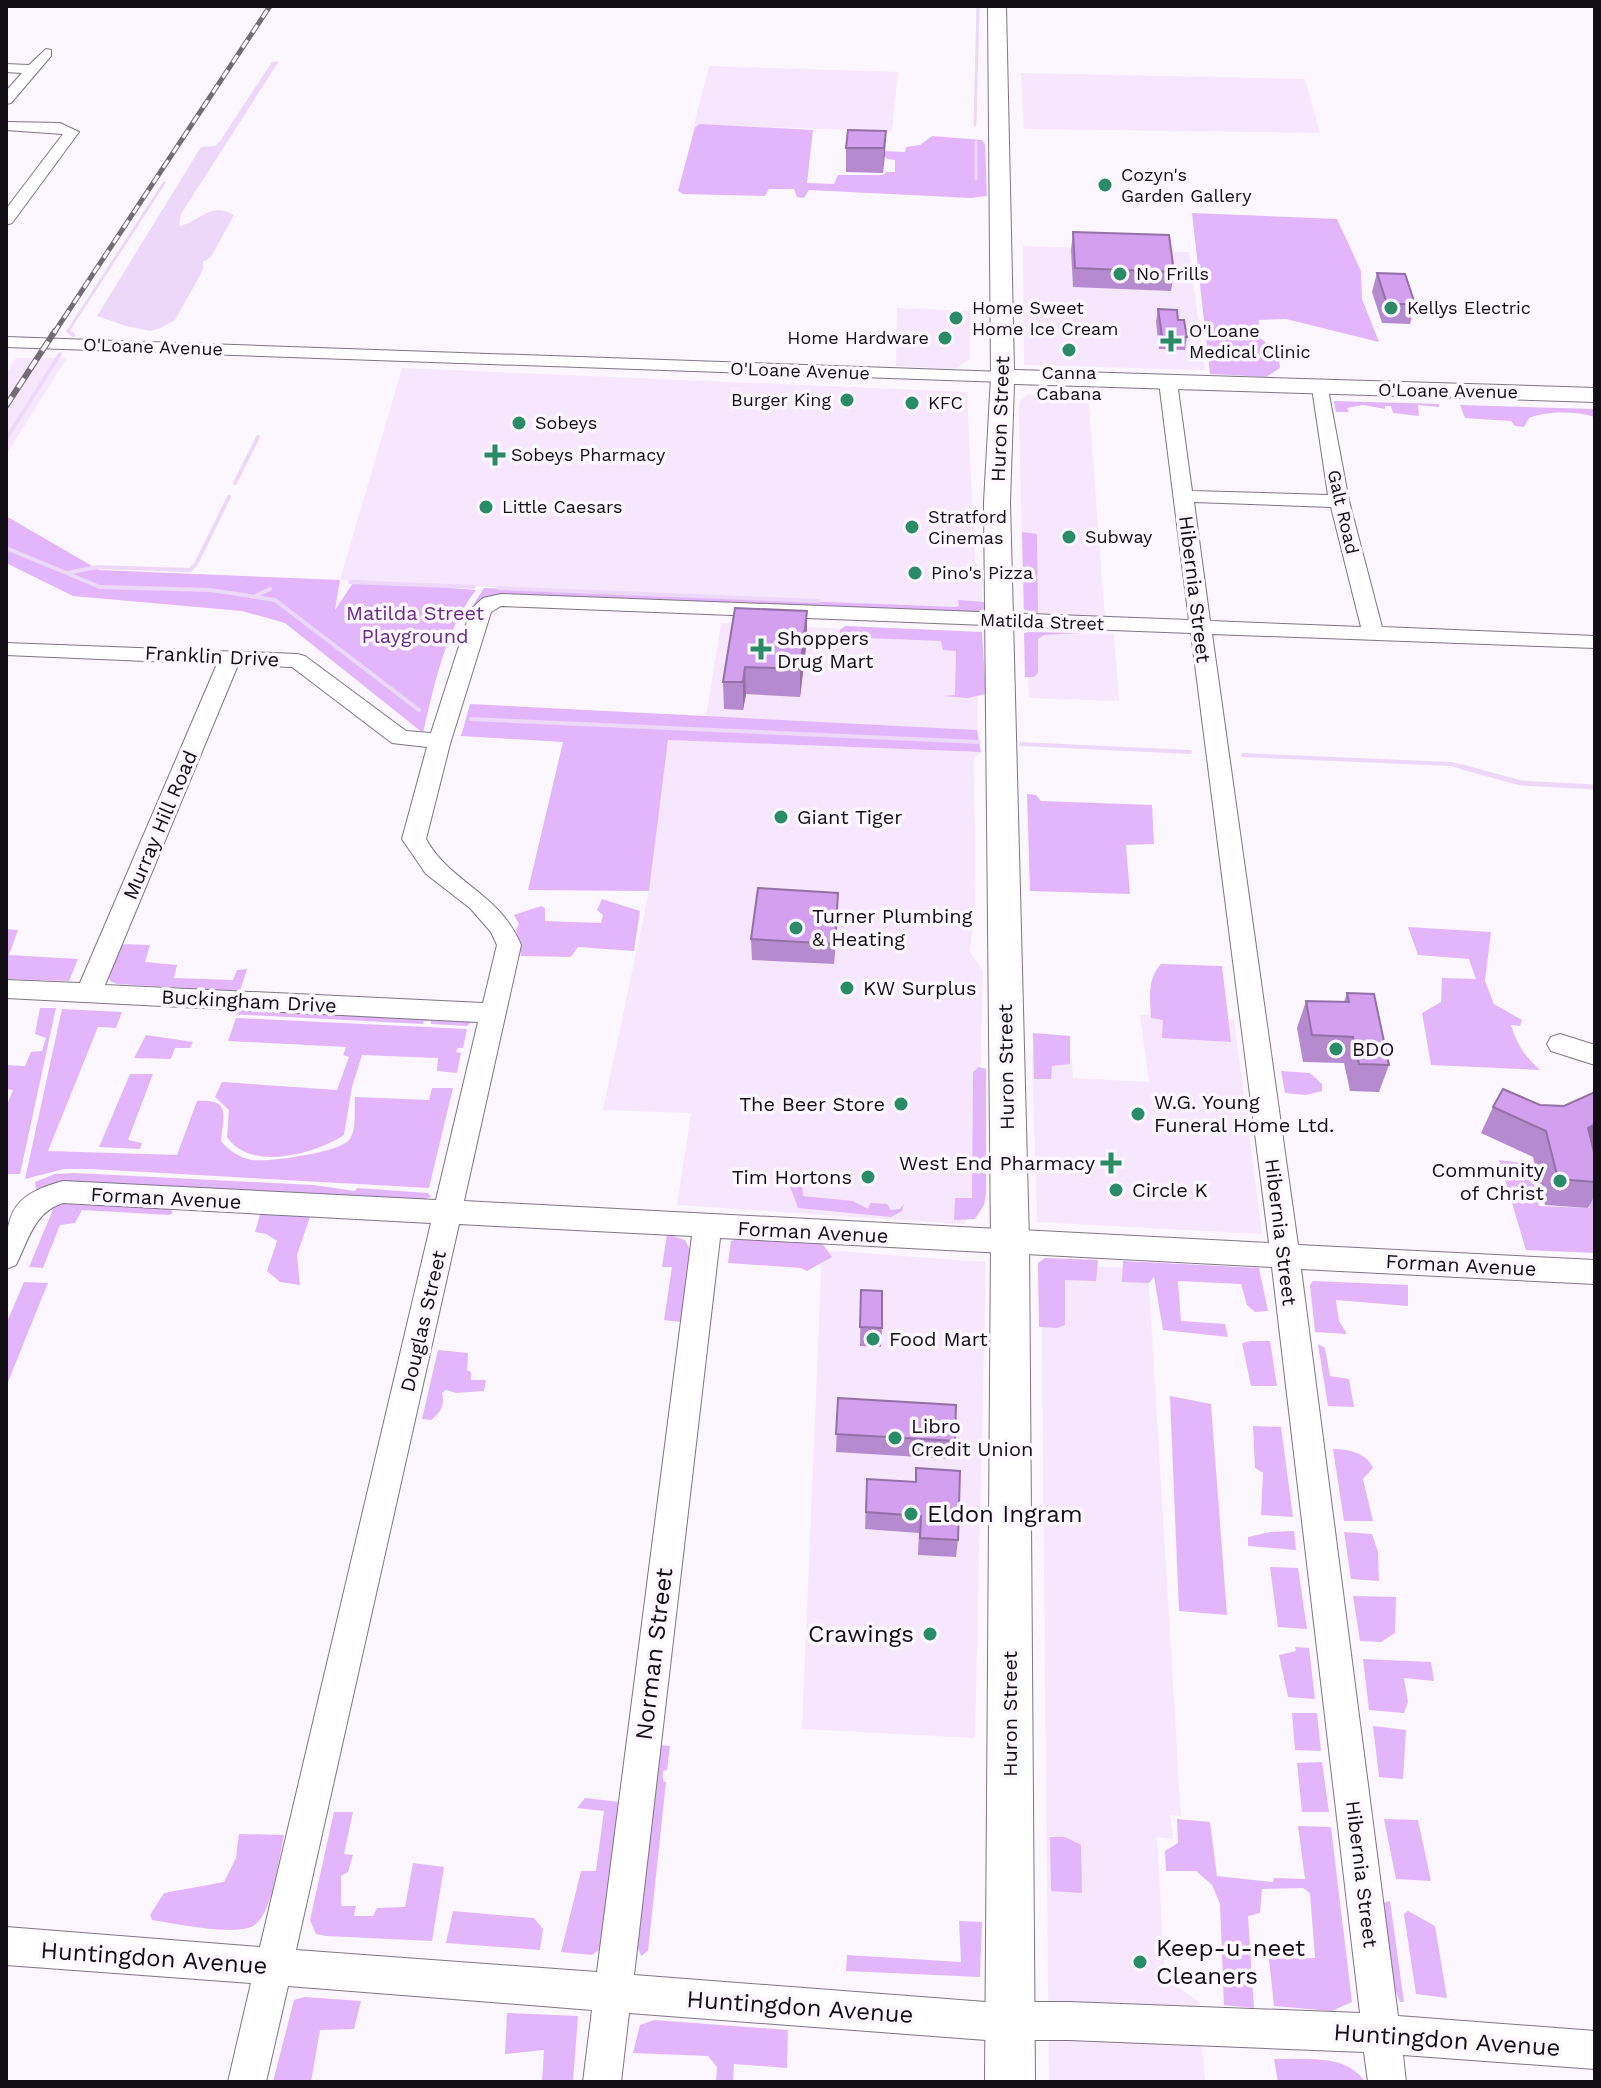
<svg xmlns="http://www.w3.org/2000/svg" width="1601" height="2088" viewBox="0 0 1601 2088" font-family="'Work Sans',sans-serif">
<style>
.built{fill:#f6e7fe}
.green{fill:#e3b6fb}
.water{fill:#edd8f9}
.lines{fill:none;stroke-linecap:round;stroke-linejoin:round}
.stream-far2{stroke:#edd8f9;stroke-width:3}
.stream-far1{stroke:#edd8f9;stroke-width:4}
.stream{stroke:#edd8f9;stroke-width:5}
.minor-casing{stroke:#807487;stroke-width:2}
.major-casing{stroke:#807487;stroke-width:2}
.minor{fill:#fff;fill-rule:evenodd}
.major{fill:#fff;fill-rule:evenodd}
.rail-far1-casing{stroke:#726c74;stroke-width:5}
.rail-casing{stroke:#726c74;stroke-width:6}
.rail-far1{stroke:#fcf6ff;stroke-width:3;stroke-dasharray:9;stroke-linecap:butt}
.rail{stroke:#fcf6ff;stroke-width:4;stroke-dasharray:11;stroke-linecap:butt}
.wall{fill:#b58ace}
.shaded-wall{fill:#9470a7}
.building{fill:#d3a0ef;stroke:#9470a7;stroke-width:2}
.poi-dot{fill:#298c66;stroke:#fcf6ff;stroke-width:3}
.labels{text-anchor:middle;stroke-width:7;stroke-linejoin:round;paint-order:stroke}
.far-poi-label{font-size:18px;fill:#120d14;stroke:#fcf6ff;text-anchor:start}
.far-street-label{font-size:18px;fill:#120d14;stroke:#fcf6ff}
.street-label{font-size:20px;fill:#120d14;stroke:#fcf6ff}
.park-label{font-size:20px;fill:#6a2b86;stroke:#fcf6ff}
.poi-label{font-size:20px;fill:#120d14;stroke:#fcf6ff;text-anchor:start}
.near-poi-label{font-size:24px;fill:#120d14;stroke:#fcf6ff;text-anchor:start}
.near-street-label{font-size:24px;fill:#120d14;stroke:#fcf6ff}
</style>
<rect width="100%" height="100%" fill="#fcf6ff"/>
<path class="built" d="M709 66 898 72 892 131 694 125Z
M1021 73 1305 79 1320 133 1024 129Z
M1023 246 1189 252 1205 370 1024 365Z
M897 308 971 311 970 359 955 369 896 366Z
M16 358H67L6 455V374Z
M402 368 967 392 975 560 982 574V609L340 580Z
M1028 394 1088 395 1105 617 1029 614 1023 609 1019 409 1020 400Z
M721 623 979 635 977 730 706 717Z
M1026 632 1114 634 1119 701 1029 698Z
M668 740 981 752 974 758 975 904 970 952 983 971 977 1206 964 1224 677 1205 691 1113 603 1110 649 891Z
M1140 1015 1234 1019 1262 1234 1037 1222 1032 1056 1072 1058 1073 1078 1149 1082Z
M822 1250 986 1262 975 1738 802 1729Z
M1041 1264 1148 1269 1181 1816 1170 1815 1173 1839 1157 1837 1165 1978 1198 2001 1205 2082H1049Z"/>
<path class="green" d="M700 124 813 130 807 183 834 184 838 175H883L886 172H895V160L887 159 881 151 905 152 906 147 920 145 932 136 982 140 985 144 987 196 971 198 809 190 804 198 797 197 794 189H769L765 196 683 194 678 191 695 127Z
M1192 213 1337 219 1361 271 1362 299 1379 342 1286 319 1259 320 1258 336 1278 353 1280 368 1266 377 1210 374Z
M1334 401 1439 404V407L1418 405 1419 416 1393 413 1391 406H1385V409L1363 405 1347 408 1349 412H1336Z
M1460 405 1595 409V417C1575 411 1548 411 1529 418L1524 427 1515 426 1511 421 1465 418Z
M6 516 99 570 340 580 335 610 355 580 476 590C446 628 434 686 423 733L285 623 242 611 73 596 6 563Z
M1022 532 1037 534 1038 613 1024 609Z
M484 588 955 607 959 606 958 600 985 602 984 609 973 613 509 594 473 605Z
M845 626 982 632 986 694 968 698 942 696 955 695 956 651 943 650 941 641 842 637 839 645 840 630Z
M1024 633 1029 632 1081 633 1044 635 1038 639V673L1034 677H1025Z
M470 704 977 730 981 752 668 740 649 891 528 890 563 742 461 736Z
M1027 794 1036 795 1041 801 1152 805 1154 844 1126 845 1130 894 1030 891Z
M602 899 640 911 634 951 578 947 571 957 521 956 516 930 519 924 514 915 541 906 545 908V921L601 923 603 915 597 910Z
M1408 927 1491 932 1485 981 1494 1004 1522 1020 1520 1026 1511 1025C1517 1045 1525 1056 1540 1070L1431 1065 1422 1013 1441 1002 1442 978 1476 979 1469 959 1418 955Z
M6 929 18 930 9 955 78 959 69 981 6 979Z
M120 944 150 945 145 962 177 965 174 978 233 980 237 970 247 969 240 991 117 984 110 981 108 975Z
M1161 964 1222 966 1231 1042 1162 1038 1163 1020 1151 1018C1150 998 1147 979 1161 964Z
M40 1008H56L20 1174H6V1107L13 1090 6 1089V1065L25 1066 31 1052 42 1051 46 1038 35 1034Z
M233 1008 470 1021 471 1022 467 1026 431 1024V1021H424L423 1024 229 1014Z
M62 1009 122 1012 116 1028 98 1027 48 1151 177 1155 197 1101C232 1099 223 1115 221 1141 228 1150 240 1158 252 1160 270 1162 338 1153 349 1140 357 1131 354 1108 355 1097L429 1100 432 1088H453L429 1188 91 1169H64L25 1179Z
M236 1018 467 1029 463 1048H458L456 1052 461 1053 457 1073 437 1071 438 1058 362 1055 352 1087 344 1135C315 1154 250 1172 227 1137L229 1110 215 1097 222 1082 337 1090 349 1057 343 1055 346 1047 228 1041Z
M1033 1033 1070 1036V1064L1052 1066 1051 1079H1034Z
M146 1035 193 1042 190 1048H175L171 1059 134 1058Z
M979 1067 986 1069V1193L984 1205 975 1219 954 1220 955 1198H972L973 1072Z
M1281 1071 1310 1073 1322 1084V1091L1306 1095 1285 1093Z
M130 1074H153L128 1140 142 1143 140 1149 99 1147Z
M1595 1146V1253L1526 1250 1499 1160 1530 1164 1539 1206 1590 1208 1576 1156Z
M74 1173 313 1185 355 1191 357 1188 428 1193 431 1197 420 1200 72 1181 36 1189 35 1182 55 1174Z
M788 1181 802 1182 803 1196 853 1201 868 1209 870 1203 887 1204 891 1210 900 1209 904 1204 902 1211 891 1217 798 1208Z
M70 1202 169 1206 173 1213 169 1215 82 1210 75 1223 60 1225 43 1268 29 1267 54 1207Z
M261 1211 311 1214 297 1255 300 1285 280 1282 267 1271 277 1241 266 1234 255 1232Z
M667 1234 685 1240 690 1250 681 1322 664 1320 672 1267H662Z
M741 1238 822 1243 832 1257 807 1271 801 1268 728 1263 731 1241Z
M1045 1258 1098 1260 1096 1281 1065 1280V1325L1057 1328 1039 1327 1038 1263Z
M1123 1261 1259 1268 1268 1311 1255 1312 1247 1305 1241 1284 1178 1281 1181 1321 1225 1324 1228 1337 1163 1330 1154 1277 1149 1283 1122 1282Z
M1313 1281 1408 1285V1306L1336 1300 1339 1321 1347 1334 1315 1332 1310 1285Z
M24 1282 48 1283 6 1387V1324Z
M1251 1341H1270L1277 1386H1251L1242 1343Z
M1318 1344 1325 1348 1330 1376 1349 1379 1354 1407 1328 1406Z
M438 1350 468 1353 467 1370 471 1372V1380H486L484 1391 456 1393 446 1390 442 1393C445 1405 441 1412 431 1420L422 1419Z
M1170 1396 1211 1404 1227 1615 1179 1611Z
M1253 1426 1281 1427 1293 1517 1261 1515 1263 1473 1255 1468Z
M1333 1449C1349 1449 1367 1453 1373 1468L1363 1479 1373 1521H1344Z
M1294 1531 1296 1550 1248 1546V1537L1270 1532Z
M1344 1532 1372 1534 1378 1552 1379 1581 1351 1579Z
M1270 1567 1298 1568 1307 1629 1278 1627Z
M1353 1596 1396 1597 1395 1633 1381 1642 1360 1641Z
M1295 1647 1309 1648 1315 1699 1288 1697 1279 1655 1296 1651Z
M1363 1659 1431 1662 1434 1681 1404 1678 1408 1702 1404 1713 1369 1710Z
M1292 1713H1317L1321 1751 1295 1750Z
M1373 1726 1406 1730 1403 1779 1379 1777Z
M659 1745 670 1746 667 1770 663 1771V1781L666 1782 648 1951 641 1956 638 1948Z
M1322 1762 1329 1812H1302L1297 1763Z
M585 1798 620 1802 603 1935 599 1950 592 1955 561 1952 581 1871H596L604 1811 577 1808Z
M334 1812H353L344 1854 353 1855 348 1872 341 1876V1902L342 1906H356L354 1916H373L377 1908 405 1907 413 1863 444 1867 432 1941 326 1936 316 1934 310 1920Z
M1177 1819 1210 1822 1217 1876 1273 1882 1274 1878 1305 1879 1298 1826 1331 1827 1352 2002 1332 2011 1274 2006 1269 1959 1315 1958 1310 1893 1303 1888 1262 1889 1260 1913 1248 1916 1254 2008 1224 2005 1220 1904 1212 1885 1196 1871H1166L1165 1851 1178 1843Z
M1384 1819 1418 1820 1431 1881 1396 1879Z
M239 1834 284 1835C279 1857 273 1910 256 1924 240 1938 173 1923 152 1920L150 1915 164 1893 224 1882 236 1858Z
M1050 1837H1065L1081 1845 1082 1893 1051 1891Z
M1390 1901 1404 2002H1400L1395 1989 1383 1903Z
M453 1911 534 1918 543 1929 540 1950 446 1943Z
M1408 1911 1435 1926 1447 1998 1416 1994 1404 1914Z
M959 1921 982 1922 980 1977 846 1971 847 1955 961 1962Z
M305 1997 361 2001 354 2029 320 2030 311 2082H273L294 2000Z
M507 2013 578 2016 573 2082H542L544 2050 505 2054Z
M654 2020 788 2030 787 2068 734 2064 733 2082H716L717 2067 708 2056 633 2053 640 2025Z
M1274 2059C1305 2060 1347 2053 1365 2082H1278Z"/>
<path class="water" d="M279 61 181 214 179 226C200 222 210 201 234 215L211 257 203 262V270L175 320 161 328 150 331 126 326 97 316 201 147 215 146 220 141 272 62Z"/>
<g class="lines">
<path class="stream-far2" d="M975 125 978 6
M976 142V179
M71 333 68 331 164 183"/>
<path class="stream-far1" d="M68 331 73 335
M6 439 60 354
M235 483 258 437
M6 548 100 587 211 590 275 600 419 710
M67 573 97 567 190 570 196 564 229 497
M350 582 474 587
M498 588 819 601
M257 595 270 589
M471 719 979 742
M1021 744 1190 752
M1243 755 1451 764 1470 769"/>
<path class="stream" d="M1462 767 1521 783 1595 787"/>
<defs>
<path id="minor" d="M46 49 51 50V56L11 103 6 104V91L22 73 6 72V64L29 65Z
M6 122 60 123 79 132 12 223 6 225V209L63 134 6 130Z
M6 337 1003 372 1012 377 1003 382 6 347Z
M1168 377 1177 382 1192 491 1328 495 1312 388 1315 384H1327L1349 501 1382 627 1595 636V648L1212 634 1298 1245 1595 1260V1284L1301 1269 1398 2016 1595 2031V2069L1403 2055 1406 2082H1368L1364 2052 1069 2040H986L629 2013 621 2082H583L592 2010 288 1986 266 2082H228L251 1983 6 1965V1927L260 1947 431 1223 63 1203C34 1212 28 1241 16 1265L6 1269C6 1217 7 1196 63 1181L436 1200 478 1022 6 998V980L80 983 217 664 6 655V643L297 654 305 656 406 731 431 733 471 609 483 598 501 594 1189 620 1159 382ZM1194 502 1331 507 1361 627 1210 621ZM501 606 1191 633 1269 1243 464 1201 521 945C499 892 451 884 426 839L450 744 491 612ZM238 665 292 667 392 743 427 747 402 839 426 874 470 908 491 932 497 945 483 1003 105 985ZM459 1224 692 1236 597 1972 296 1950ZM720 1238 1272 1267 1360 2013 1069 2002H986L634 1975Z
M1560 1034 1595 1045V1065L1551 1051 1547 1044 1551 1037Z"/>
<path id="major" d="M988 6H1006L1014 370 1595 388V402L1014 384 1010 502 1029 1242 1035 2082H985L991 1242 984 502 991 377Z"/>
</defs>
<use href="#minor" class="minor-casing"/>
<use href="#major" class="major-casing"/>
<use href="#minor" class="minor"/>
<use href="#major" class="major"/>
<defs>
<path id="rail-far1" d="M54 333 270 6"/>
<path id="rail" d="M6 406 55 331"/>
</defs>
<use href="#rail-far1" class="rail-far1-casing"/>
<use href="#rail" class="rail-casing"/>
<use href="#rail-far1" class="rail-far1"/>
<use href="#rail" class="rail"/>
</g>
<path class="wall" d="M886 131 883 173 846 172V148Z
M1073 232 1174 272 1171 291 1073 287 1071 250Z
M1377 273 1415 304 1410 324 1382 323 1372 292Z
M1158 309 1178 320 1187 337 1185 350 1159 349 1156 322Z
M807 611V639L800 697 746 694 743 710 724 709 723 682Z
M838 913 834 964 752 960 751 939Z
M1347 993 1389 1065 1379 1092 1350 1091 1344 1063 1303 1062 1297 1028 1306 1001 1344 1002Z
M1595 1092V1144L1592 1145 1595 1156V1195L1588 1208 1545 1205 1533 1157 1481 1133 1493 1107 1540 1105 1564 1106Z
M861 1290 882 1328 881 1347 860 1346Z
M838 1398 955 1441 953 1459 836 1452Z
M916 1468 958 1540 956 1557 918 1555 919 1533 865 1529 867 1479 915 1482Z"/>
<path class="shaded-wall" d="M886 131 885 155 883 173 884 148Z
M807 611V639L800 697V669Z
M745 667 746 694 743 710V682Z
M838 893V913L834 964 835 944Z
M1595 1124V1144L1574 1154 1588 1128Z"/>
<path class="building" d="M848 130 886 131 884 148H846Z
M1073 232 1169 235 1174 272 1075 268Z
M1377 273 1405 274 1415 304H1387Z
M1158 309 1177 310 1178 320H1184L1187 337 1162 336Z
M735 608 807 611 800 669 745 667 743 682H723Z
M758 888 838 893 835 944 751 939Z
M1347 993 1374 994 1389 1065 1359 1064 1353 1037 1312 1035 1306 1001 1349 1002Z
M1503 1089 1540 1105 1564 1106 1595 1092V1124L1588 1128 1595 1156V1182L1558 1179 1546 1131 1493 1107Z
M861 1290 882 1291V1328L860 1327Z
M838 1398 956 1405 955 1441 836 1434Z
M916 1468 960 1471 958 1540 920 1538 921 1516 866 1512 867 1479 916 1482Z"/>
<g class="poi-dot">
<circle cx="1105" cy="185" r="8"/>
<circle cx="1120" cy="274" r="8"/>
<circle cx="1391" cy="308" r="8"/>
<circle cx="956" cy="318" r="8"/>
<circle cx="945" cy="338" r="8"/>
<path d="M1167 329h8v8h8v8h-8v8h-8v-8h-8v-8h8z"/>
<circle cx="1069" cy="350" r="8"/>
<circle cx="847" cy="400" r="8"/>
<circle cx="912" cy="403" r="8"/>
<circle cx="519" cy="423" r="8"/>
<path d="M491 443h8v8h8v8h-8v8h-8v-8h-8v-8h8z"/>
<circle cx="486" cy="507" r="8"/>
<circle cx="912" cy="527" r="8"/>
<circle cx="1069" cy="537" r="8"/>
<circle cx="915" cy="573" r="8"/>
<path d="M757 637h8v8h8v8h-8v8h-8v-8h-8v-8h8z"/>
<circle cx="781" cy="817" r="8"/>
<circle cx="796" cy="928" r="8"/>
<circle cx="847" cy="988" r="8"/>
<circle cx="1336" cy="1049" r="8"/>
<circle cx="901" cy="1104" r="8"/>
<circle cx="1138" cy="1114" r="8"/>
<path d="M1107 1151h8v8h8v8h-8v8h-8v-8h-8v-8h8z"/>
<circle cx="868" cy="1177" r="8"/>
<circle cx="1560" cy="1181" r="8"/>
<circle cx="1116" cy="1190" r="8"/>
<circle cx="873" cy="1339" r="8"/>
<circle cx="895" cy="1438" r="8"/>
<circle cx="911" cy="1514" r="8"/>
<circle cx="930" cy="1634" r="8"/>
<circle cx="1140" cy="1962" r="8"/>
</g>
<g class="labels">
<g class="far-poi-label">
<text x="1121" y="181">Cozyn's<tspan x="1121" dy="21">Garden Gallery</tspan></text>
<text x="1136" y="280">No Frills</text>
<text x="972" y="314">Home Sweet<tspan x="972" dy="21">Home Ice Cream</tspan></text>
<text x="1407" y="314">Kellys Electric</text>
<text x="1189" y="337">O'Loane<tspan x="1189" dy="21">Medical Clinic</tspan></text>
<text x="929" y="344" text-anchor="end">Home Hardware</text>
<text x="1069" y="379" text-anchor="middle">Canna<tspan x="1069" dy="21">Cabana</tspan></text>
<text x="831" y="406" text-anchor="end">Burger King</text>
<text x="928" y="409">KFC</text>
<text x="535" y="429">Sobeys</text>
<text x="511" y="461">Sobeys Pharmacy</text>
<text x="502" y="513">Little Caesars</text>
<text x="928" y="523">Stratford<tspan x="928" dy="21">Cinemas</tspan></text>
<text x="1085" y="543">Subway</text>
<text x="931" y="579">Pino's Pizza</text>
</g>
<g class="far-street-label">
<text transform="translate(153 347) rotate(2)" y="6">O'Loane Avenue</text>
<text transform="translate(800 371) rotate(2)" y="6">O'Loane Avenue</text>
<text transform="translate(1448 391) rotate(1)" y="6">O'Loane Avenue</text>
<text transform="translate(1343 512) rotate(77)" y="6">Galt Road</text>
<text transform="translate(1042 622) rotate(2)" y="6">Matilda Street</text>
</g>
<g class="street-label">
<text transform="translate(1000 419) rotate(-88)" y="7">Huron Street</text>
<text transform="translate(1195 589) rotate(83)" y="7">Hibernia Street</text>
<text transform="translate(212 656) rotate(3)" y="7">Franklin Drive</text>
<text transform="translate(160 825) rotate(-67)" y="7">Murray Hill Road</text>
<text transform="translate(249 1001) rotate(3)" y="7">Buckingham Drive</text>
<text transform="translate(1006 1067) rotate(-91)" y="7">Huron Street</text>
<text transform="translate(166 1198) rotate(3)" y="7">Forman Avenue</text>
<text transform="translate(813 1232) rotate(3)" y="7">Forman Avenue</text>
<text transform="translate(1281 1232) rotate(83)" y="7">Hibernia Street</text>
<text transform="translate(1461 1265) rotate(3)" y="7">Forman Avenue</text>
<text transform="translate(423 1321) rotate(-77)" y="7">Douglas Street</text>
<text transform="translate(1010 1714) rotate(-90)" y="7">Huron Street</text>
<text transform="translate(1362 1874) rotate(83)" y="7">Hibernia Street</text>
</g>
<g class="park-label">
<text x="415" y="620">Matilda Street<tspan x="415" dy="23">Playground</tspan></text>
</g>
<g class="poi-label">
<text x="777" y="645">Shoppers<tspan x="777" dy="23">Drug Mart</tspan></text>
<text x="797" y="824">Giant Tiger</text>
<text x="812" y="923">Turner Plumbing<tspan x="812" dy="23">&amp; Heating</tspan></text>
<text x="863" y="995">KW Surplus</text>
<text x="1352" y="1056">BDO</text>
<text x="1154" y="1109">W.G. Young<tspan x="1154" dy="23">Funeral Home Ltd.</tspan></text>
<text x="885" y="1111" text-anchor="end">The Beer Store</text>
<text x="1095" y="1170" text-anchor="end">West End Pharmacy</text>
<text x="1544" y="1177" text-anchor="end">Community<tspan x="1544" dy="23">of Christ</tspan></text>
<text x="852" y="1184" text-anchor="end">Tim Hortons</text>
<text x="1132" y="1197">Circle K</text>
<text x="889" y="1346">Food Mart</text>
<text x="911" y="1433">Libro<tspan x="911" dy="23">Credit Union</tspan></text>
</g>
<g class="near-poi-label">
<text x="927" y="1522">Eldon Ingram</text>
<text x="914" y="1642" text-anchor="end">Crawings</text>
<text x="1156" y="1956">Keep-u-neet<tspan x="1156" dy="28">Cleaners</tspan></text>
</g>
<g class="near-street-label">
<text transform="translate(654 1654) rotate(-83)" y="8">Norman Street</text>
<text transform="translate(154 1958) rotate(4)" y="8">Huntingdon Avenue</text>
<text transform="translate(800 2007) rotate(4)" y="8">Huntingdon Avenue</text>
<text transform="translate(1447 2040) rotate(4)" y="8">Huntingdon Avenue</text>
</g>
</g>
<rect width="1601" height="2088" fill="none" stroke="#120d14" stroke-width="16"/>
</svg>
